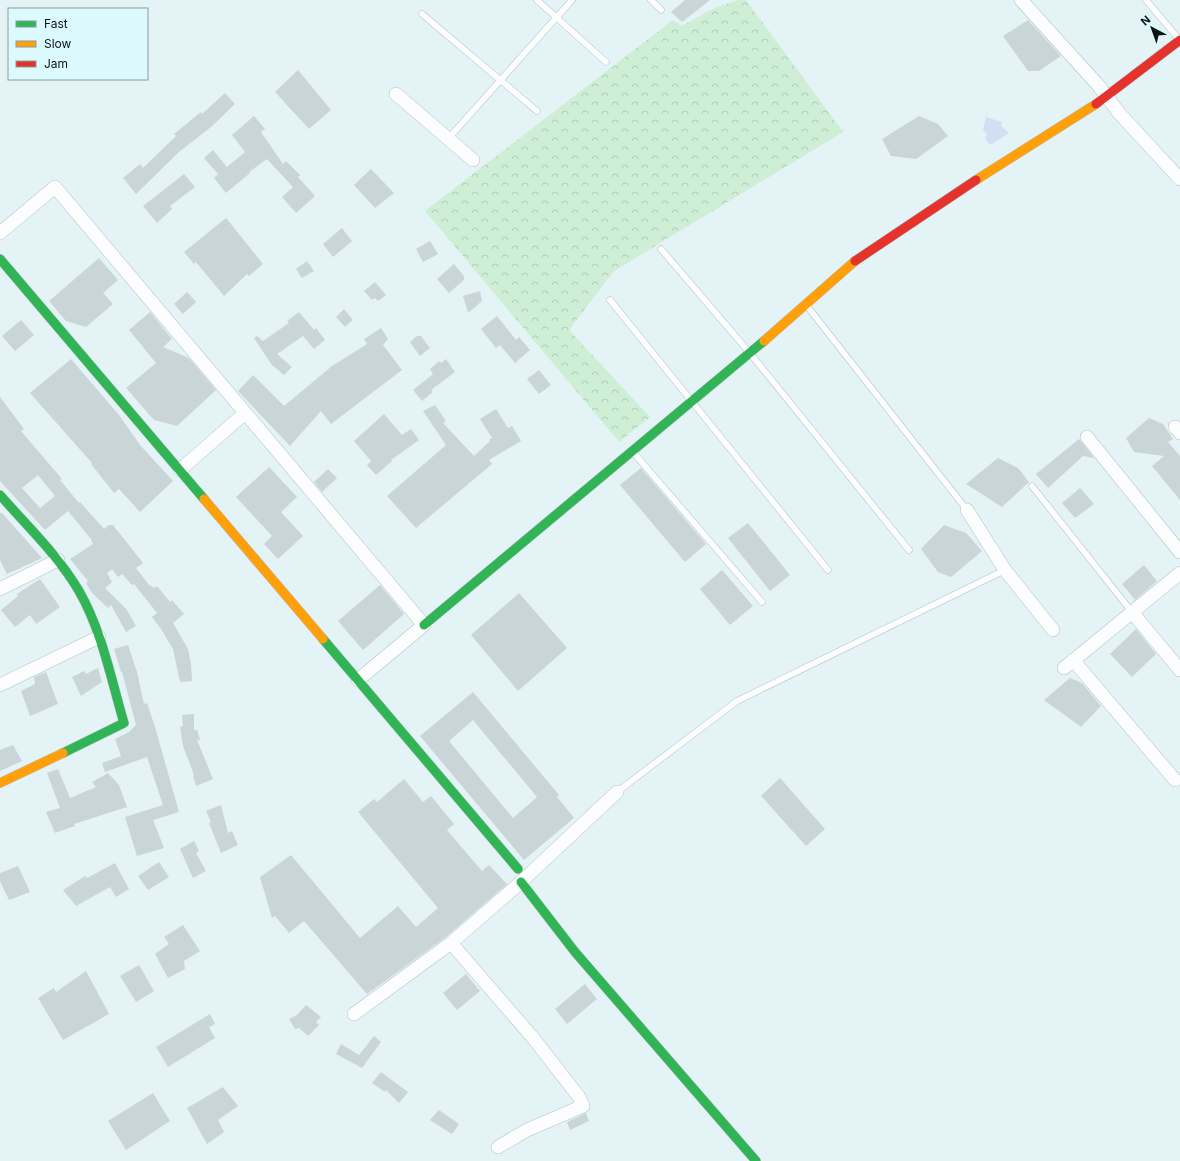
<svg xmlns="http://www.w3.org/2000/svg" width="1180" height="1161" viewBox="0 0 1180 1161" font-family="Inter,sans-serif">
<style>
.forest{fill:url(#forest-crowns)}
.water{fill:#d2dff3}
.building{fill:#cad5d8;fill-rule:evenodd}
.lines{fill:none;stroke-linecap:round;stroke-linejoin:round}
.lane-casing{stroke:#b5c1c2;stroke-width:7}
.street-casing{stroke:#b5c1c2;stroke-width:14}
.fast-casing{stroke:#b5c1c2;stroke-width:10}
.slow-casing{stroke:#b5c1c2;stroke-width:10}
.jam-casing{stroke:#b5c1c2;stroke-width:10}
.lane{stroke:#fbfdfe;stroke-width:6}
.street{stroke:#fbfdfe;stroke-width:13}
.fast{stroke:#30b455;stroke-width:9}
.slow{stroke:#ff9f0a;stroke-width:9}
.jam{stroke:#e5322d;stroke-width:9}
</style>
<defs>
<pattern id="forest-crowns" width="20" height="18" patternUnits="userSpaceOnUse"><rect width="20" height="18" fill="#ceefd6"/><path d="M2 6a3 3 0 1 1 6 0M12 15a3 3 0 1 1 6 0" fill="none" stroke="#b0ccb7"/></pattern>
</defs>
<rect width="100%" height="100%" fill="#e4f3f5"/>
<path class="forest" d="M738 0H746L843 132 614 271 569 330 650 417 619 442 425 211 673 20 682 26 712 9Z"/>
<path class="water" d="M986 117 1002 122 1001 126 1009 133 990 145 985 138 987 134 983 130Z"/>
<path class="building" d="M685 0H710L682 22 671 12Z
M1028 20 1061 56 1039 71H1028L1003 36Z
M298 70 331 110 309 129 275 92Z
M225 93 235 104 211 127 179 152 136 194 123 178 140 164 143 168 176 136 174 134 201 112 202 114Z
M254 116 265 129 261 132 283 164 286 161 300 175 298 177 315 196 296 213 282 197 293 187 267 159 249 172 250 173 226 193 214 178 218 174 204 158 213 150 227 167 245 152 232 135Z
M919 116 938 124 948 136 916 159 891 156 882 139Z
M371 169 394 193 375 208 354 185Z
M184 174 195 187 170 206 172 209 157 223 143 206Z
M226 218 263 264 249 276 247 274 224 296 196 262 194 264 184 252Z
M342 228 352 241 333 257 323 244Z
M430 241 438 254 423 262 416 249Z
M99 258 118 280 103 293 113 304 86 327 66 321 49 301Z
M307 261 314 271 302 278 296 269Z
M454 264 464 276V280L449 293 437 279Z
M375 282 386 295 378 301 375 298 372 300 364 291Z
M480 291 482 301 468 313 463 296Z
M187 292 196 302 183 314 174 304Z
M344 309 353 320 345 327 336 317Z
M150 312 172 339 163 347 189 358 216 390 177 426 154 420 126 388 156 363 129 330Z
M299 312 314 330 316 328 325 340 314 349 303 336 277 354 292 367 284 375 271 364 254 338 257 336 263 341 289 323 287 321Z
M497 316 516 340 519 337 530 350 515 363 500 345 496 348 481 329Z
M21 320 34 335 15 351 2 336Z
M381 328 388 339 383 345 402 370 331 424 321 411 290 446 238 391 253 375 284 406 332 366 367 344 364 339Z
M417 336H421L430 348 420 356 410 342Z
M71 359 119 415 140 445 173 481 140 512 119 489 114 493 91 464 92 463 30 393Z
M446 359 455 372 431 390 433 392 422 401 413 390 433 374 430 369 439 361 441 363Z
M539 370 551 385 539 394 527 379Z
M0 397 24 429 21 431 62 479 60 480 79 503 80 502 104 529 109 525H113L143 563 136 568 149 585 154 588 157 586 170 602 172 600 184 614 173 623 188 649 191 664 192 681 180 682 173 649 161 629 152 617 157 613 134 584 132 585 122 574 118 577 112 569 107 573 112 582 105 588 127 610 136 626 126 632 111 605 108 608 92 593 86 583 88 581 70 559 93 544 91 539 68 511 45 530 0 481ZM38 475 55 496 40 508 22 488Z
M435 405 446 421 443 423 474 456 490 441 489 439 492 438 480 419 496 409 508 428 512 426 521 441 489 460 492 464 416 528 387 496 446 445 423 411Z
M384 414 402 435 411 429 419 440 391 460 392 461 376 475 367 465 371 461 354 441Z
M1149 418 1163 424 1173 439 1168 442 1180 456V500L1152 466 1164 456 1134 452 1126 438Z
M1079 439 1094 458 1083 456 1048 488 1036 474Z
M998 458 1018 468 1029 482 1002 507 966 484Z
M269 467 297 497 281 512 303 536 278 559 264 544 272 536 236 497Z
M641 468 706 544 685 562 620 485Z
M328 469 337 478 322 492 314 482Z
M1080 488 1094 504 1075 518 1062 503Z
M0 513H2L42 558 7 574 0 560Z
M748 523 790 575 770 591 728 538Z
M944 525 966 533 982 551 951 577 938 572 921 549Z
M1144 565 1157 581 1135 600 1122 584Z
M722 570 753 606 730 625 700 589Z
M40 579 60 607 36 624 30 615 15 627 1 610 18 596 17 594Z
M380 585 404 614 363 650 338 621Z
M519 593 567 648 518 691 471 635Z
M1136 629 1156 654 1132 677 1110 654Z
M128 645 137 672 144 704 147 703 155 727 179 812 153 820 164 848 137 856 125 817 163 805 147 757 105 772 102 763 121 756 115 739 129 732 136 725 122 672H121L114 649Z
M98 668 102 682 81 696 72 677 84 671 86 674Z
M46 672 58 704 30 716 21 691 35 684 34 677Z
M1070 678 1082 683 1101 706 1081 727 1044 700Z
M473 692 559 795 557 797 574 818 524 860 420 736ZM473 720 537 797 513 818 449 741Z
M194 714V730H197L200 740H197L213 779 196 786 193 775H194L183 746 180 727 183 726 182 715Z
M13 745 22 761 0 771V750Z
M58 769 70 798 96 787 92 782 108 773 119 785 127 807 74 824 75 826 55 833 46 812 60 808 47 773Z
M780 778 825 829 806 846 761 796Z
M404 779 423 802 431 796 454 824 447 830 482 871 489 865 507 884 446 937 367 994 304 921 289 933 275 916 272 918 260 877 291 855 360 938 398 906 416 927 438 908 358 812 374 799 377 802Z
M221 805 228 833 232 831 238 845 221 853 209 823 211 822 206 811Z
M194 841 199 851 196 853 206 871 193 878 180 849Z
M159 862 169 877 148 890 138 876Z
M115 863 129 889 116 897 110 887 76 906 63 890 85 876 87 878Z
M18 866 30 892 9 900 0 881V873Z
M183 925 200 951 184 961 185 969 168 978 155 954 169 944 164 937Z
M139 965 154 991 136 1002 120 976Z
M86 971 109 1014 63 1040 38 998 54 988 56 992Z
M466 974 480 991 457 1010 443 993Z
M585 984 597 999 567 1024 555 1009Z
M306 1005 321 1017 316 1022 319 1025 308 1036 299 1028 295 1029 289 1019 297 1015Z
M210 1014 215 1024 209 1027 215 1038 168 1067 156 1047Z
M374 1036 381 1042 362 1068 336 1054 341 1044 359 1055Z
M381 1072 408 1092 399 1103 386 1090 385 1092 372 1083Z
M223 1087 238 1106 218 1120 224 1132 207 1144 187 1108Z
M153 1093 170 1121 126 1150 108 1121Z
M439 1110 459 1124 452 1134 430 1120Z
M586 1113 589 1121 570 1130 567 1122Z"/>
<g class="lines">
<defs>
<path id="lane" d="M537 0 606 62
M651 0 661 10
M1146 0 1178 38
M422 14 537 111
M448 139 572 0
M661 249 749 352 909 550
M610 300 828 570
M807 306 967 510
M633 452 762 602
M1032 486 1132 612
M617 792 737 701 1005 570"/>
<path id="street" d="M1021 0 1098 85 1119 113 1180 179
M396 94 473 160
M0 233 55 187 424 625 358 680
M1175 427 1180 433
M1087 437 1180 552
M180 470 245 413
M967 510 1005 570 1053 630
M0 589 58 560
M1132 612 1180 670
M1073 660 1175 780
M1064 668 1180 573
M0 685 99 637
M451 943 534 1039 579 1097 583 1106 527 1130 498 1147
M354 1014 451 943 521 882 617 792"/>
<path id="fast" d="M0 259 204 499
M0 495C27 526 58 555 79 591 102 631 111 679 124 723L63 753
M424 625 764 341
M323 639 518 869
M521 882 575 952 756 1161"/>
<path id="slow" d="M976 180 1096 104
M764 341 855 261
M204 499 323 639
M0 783 63 753"/>
<path id="jam" d="M1096 104 1180 40
M855 261 976 180"/>
</defs>
<use href="#lane" class="lane-casing"/>
<use href="#street" class="street-casing"/>
<use href="#fast" class="fast-casing"/>
<use href="#slow" class="slow-casing"/>
<use href="#jam" class="jam-casing"/>
<use href="#lane" class="lane"/>
<use href="#street" class="street"/>
<use href="#fast" class="fast"/>
<use href="#slow" class="slow"/>
<use href="#jam" class="jam"/>
</g>
<rect x="8" y="8" width="140" height="72" fill="#dcf9fd" stroke="#889da0"/>
<rect x="16" y="21" width="20" height="6" fill="#30b455" stroke="#889da0"/>
<text x="44" y="28" font-size="12" fill="#091415">Fast</text>
<rect x="16" y="41" width="20" height="6" fill="#ff9f0a" stroke="#889da0"/>
<text x="44" y="48" font-size="12" fill="#091415">Slow</text>
<rect x="16" y="61" width="20" height="6" fill="#e5322d" stroke="#889da0"/>
<text x="44" y="68" font-size="12" fill="#091415">Jam</text>
<g transform="translate(1152 28) rotate(319)" stroke="#dcf9fd" stroke-width="3" paint-order="stroke">
<path d="M0-3L7 15L0 10L-7 15Z" fill="#091415"/>
<text y="-6" font-size="11" font-weight="bold" text-anchor="middle" fill="#091415">N</text>
</g>
</svg>
